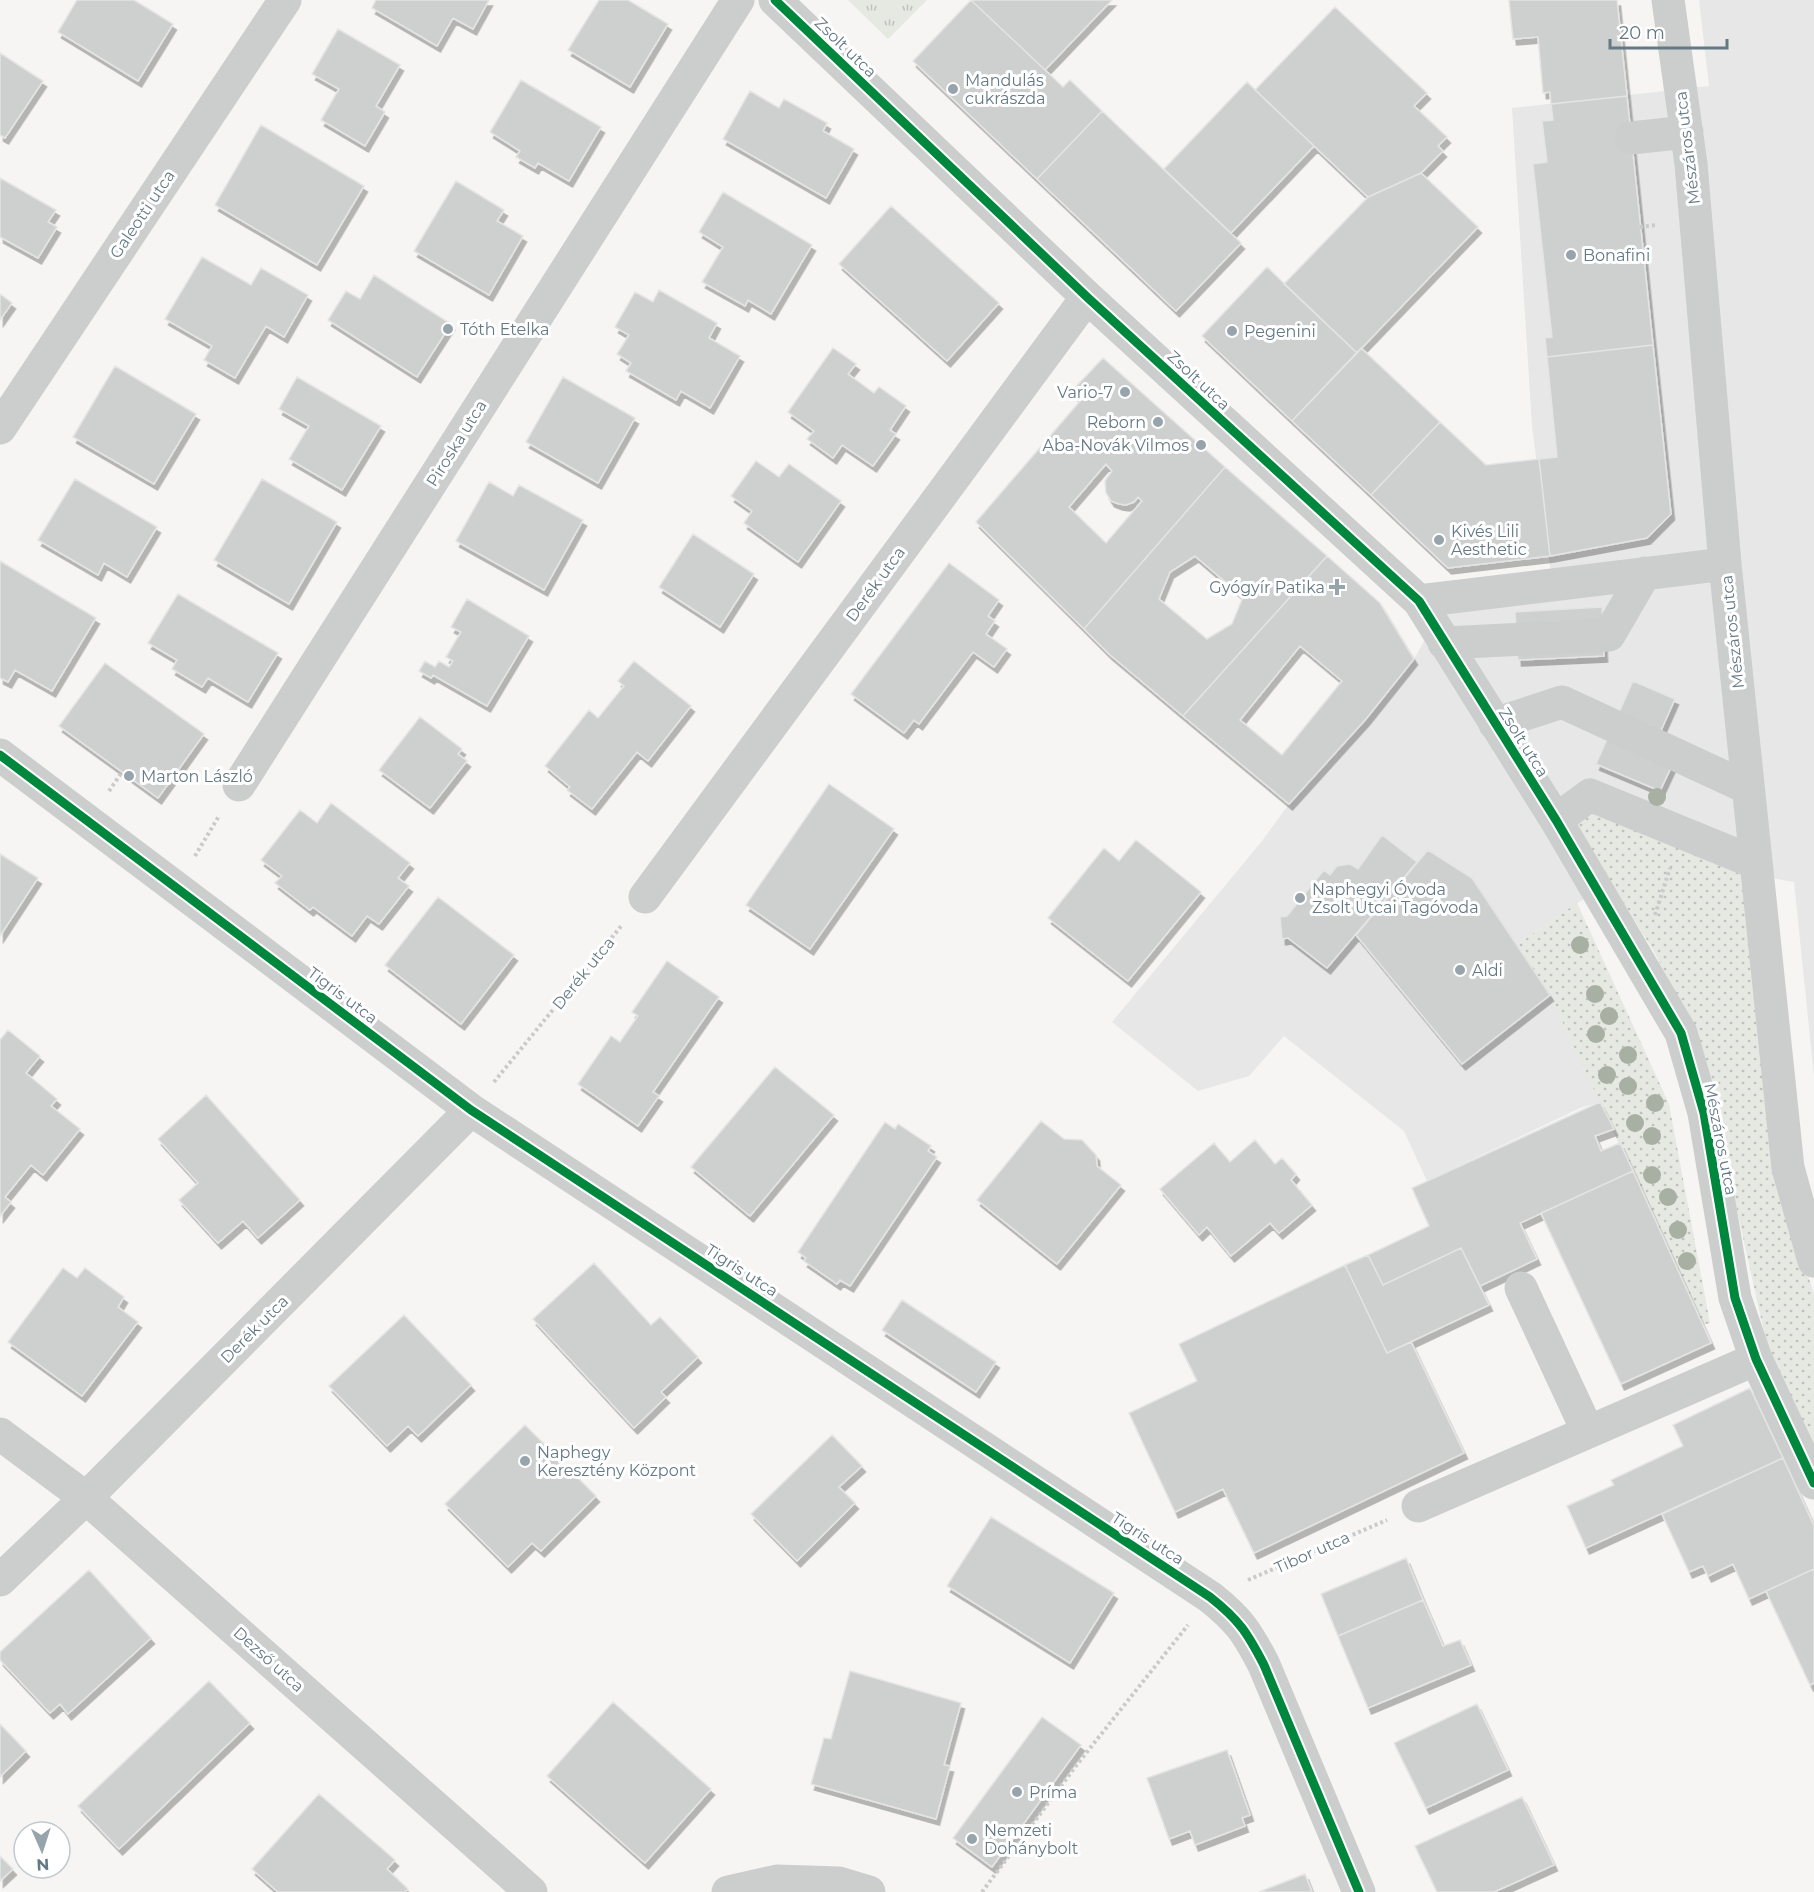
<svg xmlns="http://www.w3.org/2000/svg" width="1814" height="1892" viewBox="0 0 1814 1892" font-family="Montserrat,sans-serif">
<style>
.built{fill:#e6e7e6}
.grass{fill:url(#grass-dots)}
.park{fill:url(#park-tufts)}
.building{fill:#cecfcf;stroke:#e5e4e4;stroke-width:1.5;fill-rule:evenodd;filter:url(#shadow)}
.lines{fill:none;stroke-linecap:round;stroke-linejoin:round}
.path{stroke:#c9cacb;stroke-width:4;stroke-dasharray:3 3;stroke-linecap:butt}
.minor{stroke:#cccdcd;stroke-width:33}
.cycleway-casing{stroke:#fff;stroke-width:13}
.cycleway{stroke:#00873e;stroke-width:9}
.tree{fill:#a7b0a2}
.poi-dot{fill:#97a4ac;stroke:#fff;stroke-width:2}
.labels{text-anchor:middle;stroke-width:6;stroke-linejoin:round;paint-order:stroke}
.street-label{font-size:16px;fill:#647985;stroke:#fff}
.poi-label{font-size:16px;fill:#647985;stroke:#fff;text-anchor:start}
</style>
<defs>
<pattern id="grass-dots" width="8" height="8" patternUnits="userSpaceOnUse" patternTransform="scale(1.5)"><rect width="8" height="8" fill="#e6e8e2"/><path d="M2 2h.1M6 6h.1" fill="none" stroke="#bec1bd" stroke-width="1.8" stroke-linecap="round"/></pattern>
<pattern id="park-tufts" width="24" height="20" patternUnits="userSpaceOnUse" patternTransform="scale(1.5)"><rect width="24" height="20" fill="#e6e8e2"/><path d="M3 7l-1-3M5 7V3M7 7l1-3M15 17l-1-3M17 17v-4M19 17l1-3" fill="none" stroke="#bec1bd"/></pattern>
<filter id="shadow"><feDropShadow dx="3.5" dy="6" stdDeviation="0" flood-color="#0004"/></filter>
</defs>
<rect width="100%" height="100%" fill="#f6f5f4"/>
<path class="built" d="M1699 0H1814V1076L1794 882 1743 873 1612 884 1577 903 1517 945 1550 995 1600 1102 1580 1108 1427 1181 1404 1131 1284 1036 1249 1076 1198 1091 1112 1022 1262 841 1289 804 1366 719 1414 659 1445 604 1553 590 1532 426 1512 108 1709 86Z"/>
<path class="grass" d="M1592 810 1743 873 1778 1183 1814 1294V1448L1768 1350 1699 1039 1653 950 1574 824Z
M1577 903 1669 1104 1710 1323 1703 1325 1550 995 1517 945Z"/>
<path class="park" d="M848 0H927L888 39Z"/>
<path class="building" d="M77 0H134L173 24 138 81 58 32Z
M376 0H489L473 29 453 18 437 46 372 8Z
M599 0H628L668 24 630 87 568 50Z
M971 0 1063 87 1070 80 1102 111 1037 179 913 61Z
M971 0H1112L1045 70Z
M1509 0H1617L1627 96 1551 104 1550 92 1543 93 1538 37 1513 39Z
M1335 7 1427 93 1414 106 1447 137 1438 146 1443 151 1421 173 1368 197 1255 90Z
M338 29 400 65 376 106 385 112 365 146 321 120 339 89 312 74Z
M0 53 43 81 5 138 0 135Z
M521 80 601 127 569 181 538 163 535 168 516 157 520 151 490 132Z
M1247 82 1314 146 1231 233 1164 169Z
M750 91 779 108 784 99 827 123 823 131 854 149 826 198 723 139Z
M1627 96 1653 345 1547 357 1545 338 1552 337 1533 164 1547 162 1542 121 1553 120 1551 104Z
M1102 111 1241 243 1176 311 1037 179Z
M261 125 364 186 317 265 215 205Z
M1421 173 1478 227 1357 353 1284 284 1368 197Z
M0 178 56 210 48 222 57 227 38 258 0 237Z
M456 181 504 210 497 221 523 236 489 295 414 251Z
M723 192 812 245 771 314 748 300 745 306 702 282 723 247 699 232Z
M891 206 999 303 947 361 839 264Z
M202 257 251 285 261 268 308 295 284 337 266 326 235 378 204 360 212 346 165 319Z
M1267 267 1357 353 1292 421 1202 336Z
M374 275 451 324 417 377 328 320 346 291 360 299Z
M659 290 717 323 709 338 740 356 710 408 681 391 676 400 626 371 631 363 617 354 629 335 615 327 635 292 653 302Z
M0 294 12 303 0 320Z
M1653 345 1671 514 1647 538 1550 556 1539 459 1557 457 1547 357Z
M833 348 856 364 848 374 874 393 879 387 906 406 890 430 896 434 873 466 842 445 833 458 807 439 814 431 788 412Z
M1361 348 1440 422 1371 495 1292 421Z
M1103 358 1225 467 1084 629 976 522 1081 400 1071 392ZM1106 464 1112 471 1105 481 1106 493 1111 501 1119 504 1126 505 1134 502 1138 497 1142 501 1106 543 1069 507Z
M115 366 196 414 154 484 73 437Z
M297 377 381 426 342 490 289 459 309 426 279 409Z
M563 377 635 418 598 483 526 442Z
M1440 422 1486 465 1539 459 1550 556 1448 568 1371 495Z
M756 461 779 477 789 464 841 501 798 562 744 523 752 511 731 496Z
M1225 467 1327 556 1183 716 1109 654 1084 629ZM1195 556 1243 597 1232 624 1207 639 1159 599 1170 572Z
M75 479 157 527 127 577 104 563 98 575 38 540Z
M262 479 337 522 289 604 214 560Z
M489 482 513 496 519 485 583 520 544 590 456 541Z
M693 534 754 574 720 627 659 587Z
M1327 556 1380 603 1414 659 1366 719 1289 804 1183 716ZM1300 646 1342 681 1282 755 1240 720Z
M0 561 96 618 52 691 15 670 8 682 0 678Z
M949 563 999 600 988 616 995 621 986 634 1007 649 994 667 973 652 919 724 914 720 904 733 851 694Z
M178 594 278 653 248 702 208 678 202 687 172 669 177 660 148 643Z
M467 599 529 636 487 706 433 675 431 678 419 671 425 661 435 667 439 661 449 667 453 661 446 657 461 632 451 627Z
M1602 607 1604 656 1518 660 1515 612Z
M634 661 691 706 648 761 637 752 592 809 567 790 570 787 545 766 589 710 598 718 624 686 618 681Z
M105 663 204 734 158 798 59 726Z
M1633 681 1675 699 1651 753 1673 763 1660 791 1596 764Z
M420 717 462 749 458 754 467 761 430 808 379 770Z
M829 784 894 829 810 949 746 905Z
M331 803 410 863 398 878 409 886 379 924 367 916 352 936 313 907 310 910 275 883 282 876 261 860 300 810 317 823Z
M1382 835 1417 862 1327 968 1288 938 1282 939 1280 917 1287 916 1324 870 1330 875 1337 866 1350 864 1358 869Z
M1136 840 1201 892 1128 981 1048 918 1104 848 1119 861Z
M1428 850 1472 878 1550 995 1462 1064 1356 935Z
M0 854 38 878 0 936Z
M438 897 514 955 461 1024 385 965Z
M667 961 719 997 653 1092 659 1096 638 1126 578 1084 611 1036 620 1042 638 1016 632 1012Z
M8 1030 40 1056 26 1073 57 1099 51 1106 80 1129 43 1175 31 1165 5 1197 11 1202 0 1216V1040Z
M775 1067 834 1115 750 1216 691 1167Z
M206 1095 300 1200 258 1238 243 1221 218 1243 179 1200 198 1183 158 1139Z
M1600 1102 1614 1129 1595 1136 1601 1151 1620 1143 1633 1171 1520 1223 1537 1259 1480 1286 1461 1248 1383 1285 1368 1255 1429 1226 1412 1188Z
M1041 1121 1064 1139 1082 1140 1096 1155 1097 1166 1121 1185 1057 1264 977 1200Z
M885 1122 895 1129 898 1124 931 1146 928 1151 937 1157 850 1286 840 1280 837 1284 804 1261 806 1258 798 1252Z
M1255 1140 1275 1164 1282 1158 1296 1174 1291 1180 1312 1205 1279 1233 1270 1223 1231 1256 1207 1227 1199 1235 1160 1189 1214 1143 1230 1162Z
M1633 1171 1711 1343 1621 1384 1541 1213Z
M1461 1248 1489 1305 1387 1353 1345 1265 1368 1255 1383 1285Z
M594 1263 651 1325 660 1317 698 1357 661 1392 666 1397 634 1428 533 1319Z
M1345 1265 1387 1353 1411 1342 1464 1453 1254 1553 1223 1489 1175 1512 1129 1413 1197 1381 1179 1344Z
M63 1268 77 1278 85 1268 124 1297 118 1307 138 1322 82 1396 8 1342Z
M902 1300 996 1362 976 1392 882 1330Z
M404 1315 471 1385 418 1436 408 1426 387 1446 329 1386Z
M1750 1388 1783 1458 1586 1548 1567 1506 1614 1485 1611 1480 1683 1446 1673 1425Z
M525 1425 596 1496 541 1551 532 1543 508 1567 445 1504Z
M832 1435 862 1466 839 1487 855 1503 797 1561 751 1514Z
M1783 1458 1814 1526V1569L1749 1599 1733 1564 1708 1576 1703 1566 1689 1572 1662 1514Z
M991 1517 1114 1593 1070 1663 947 1586Z
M1406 1558 1423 1600 1338 1636 1321 1594Z
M1814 1569V1683L1810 1685 1766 1591Z
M89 1570 151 1638 68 1714 60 1704 50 1713 0 1660V1652Z
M1423 1600 1443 1646 1460 1640 1471 1665 1368 1708 1338 1636Z
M850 1671 961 1703 944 1765 950 1766 936 1819 811 1784 824 1738 831 1739Z
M209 1681 250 1723 119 1849 78 1806Z
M613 1702 711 1789 645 1863 547 1776Z
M1477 1704 1508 1770 1426 1808 1394 1743Z
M1042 1717 1081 1745 992 1867 953 1838Z
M0 1724 26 1751 0 1777Z
M1227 1750 1250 1815 1242 1818 1245 1826 1195 1845 1190 1831 1169 1839 1147 1778Z
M319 1794 395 1860 387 1869 408 1889 405 1892H278L252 1869Z
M1522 1797 1554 1865 1494 1892H1437L1415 1846Z
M0 1856 13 1869 0 1881Z
M1305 1874 1312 1892H1259Z"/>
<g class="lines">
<path class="path" d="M1640 227 1656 225
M109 791 122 772
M195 856 219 816
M1655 915 1670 868
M494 1082 622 925
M1248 1580 1387 1520
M982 1892 1075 1767 1188 1625"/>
<path class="minor" d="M775 0 1087 297 1419 601 1556 820 1681 1033 1704 1113 1735 1298 1756 1359 1814 1483
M1668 0 1691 164 1725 564 1788 1168 1814 1261
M1631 138 1687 132
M0 428 285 0
M1419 601 1725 564
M1444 643 1609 635 1645 573
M1495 724 1562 702 1748 788
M0 755 471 1110 1210 1597C1239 1620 1247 1632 1264 1665L1359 1892
M239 785 738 0
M1556 820 1590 795 1756 863
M645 897 1087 297
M1521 1288 1588 1432
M0 1434 86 1498 531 1892
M1418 1506 1756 1359
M0 1580 86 1498 471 1110
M728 1892 777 1881 839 1883 869 1892"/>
<defs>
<path id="cycleway" d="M775 0 1087 297 1419 601 1556 820 1681 1033 1704 1113 1735 1298 1756 1359 1814 1483
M0 755 471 1110 1210 1597C1239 1620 1247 1632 1264 1665L1359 1892"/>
</defs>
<use href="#cycleway" class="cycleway-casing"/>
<use href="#cycleway" class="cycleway"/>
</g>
<g class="tree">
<circle cx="1657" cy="797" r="9"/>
<circle cx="1580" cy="945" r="9"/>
<circle cx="1595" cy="994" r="9"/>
<circle cx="1609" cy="1016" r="9"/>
<circle cx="1596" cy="1034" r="9"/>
<circle cx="1628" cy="1055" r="9"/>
<circle cx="1607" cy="1075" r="9"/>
<circle cx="1628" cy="1086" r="9"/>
<circle cx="1655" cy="1103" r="9"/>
<circle cx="1635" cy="1123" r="9"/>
<circle cx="1652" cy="1136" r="9"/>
<circle cx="1652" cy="1175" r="9"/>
<circle cx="1668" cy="1197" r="9"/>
<circle cx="1678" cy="1230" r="9"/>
<circle cx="1687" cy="1261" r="9"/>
</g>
<g class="poi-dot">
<circle cx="953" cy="89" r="6"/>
<circle cx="1571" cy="255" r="6"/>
<circle cx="448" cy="329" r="6"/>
<circle cx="1232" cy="331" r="6"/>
<circle cx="1125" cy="392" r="6"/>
<circle cx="1158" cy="422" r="6"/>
<circle cx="1201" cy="445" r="6"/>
<circle cx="1439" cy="540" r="6"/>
<path d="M1334 578h6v6h6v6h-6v6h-6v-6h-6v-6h6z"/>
<circle cx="129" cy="776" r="6"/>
<circle cx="1300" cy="898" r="6"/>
<circle cx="1460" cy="970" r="6"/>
<circle cx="525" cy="1461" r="6"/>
<circle cx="1017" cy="1792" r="6"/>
<circle cx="972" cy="1839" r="6"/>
</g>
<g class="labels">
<g class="street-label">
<text transform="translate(846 47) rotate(44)" y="6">Zsolt utca</text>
<text transform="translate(1687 148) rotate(-97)" y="6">Mészáros utca</text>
<text transform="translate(142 214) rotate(-56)" y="6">Galeotti utca</text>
<text transform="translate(1199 380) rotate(43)" y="6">Zsolt utca</text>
<text transform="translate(456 443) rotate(-58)" y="6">Piroska utca</text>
<text transform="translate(875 584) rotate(-54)" y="6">Derék utca</text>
<text transform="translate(1732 632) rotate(-96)" y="6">Mészáros utca</text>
<text transform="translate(1524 742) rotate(58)" y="6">Zsolt utca</text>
<text transform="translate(583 973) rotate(-51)" y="6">Derék utca</text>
<text transform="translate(343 995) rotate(37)" y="6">Tigris utca</text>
<text transform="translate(1721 1139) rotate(79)" y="6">Mészáros utca</text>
<text transform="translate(742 1270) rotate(33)" y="6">Tigris utca</text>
<text transform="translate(254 1329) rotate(-45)" y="6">Derék utca</text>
<text transform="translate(1148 1538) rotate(33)" y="6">Tigris utca</text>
<text transform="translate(1312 1552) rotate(-24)" y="6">Tibor utca</text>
<text transform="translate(269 1659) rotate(42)" y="6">Dezső utca</text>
</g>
<g class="poi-label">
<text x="965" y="86">Mandulás<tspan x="965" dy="18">cukrászda</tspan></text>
<text x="1583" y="261">Bonafini</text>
<text x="460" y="335">Tóth Etelka</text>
<text x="1244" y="337">Pegenini</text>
<text x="1113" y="398" text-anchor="end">Vario-7</text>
<text x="1146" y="428" text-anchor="end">Reborn</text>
<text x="1189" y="451" text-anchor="end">Aba-Novák Vilmos</text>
<text x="1451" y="537">Kivés Lili<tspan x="1451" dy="18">Aesthetic</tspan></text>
<text x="1325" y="593" text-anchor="end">Gyógyír Patika</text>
<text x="141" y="782">Marton László</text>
<text x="1312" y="895">Naphegyi Óvoda<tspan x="1312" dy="18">Zsolt Utcai Tagóvoda</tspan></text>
<text x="1472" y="976">Aldi</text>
<text x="537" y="1458">Naphegy<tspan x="537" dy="18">Keresztény Központ</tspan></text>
<text x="1029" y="1798">Príma</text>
<text x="984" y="1836">Nemzeti<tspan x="984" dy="18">Dohánybolt</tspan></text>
</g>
</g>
<g transform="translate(42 1850) rotate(177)"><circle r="28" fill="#ffffff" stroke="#c1c9ce" stroke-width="1.5"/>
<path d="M0-4.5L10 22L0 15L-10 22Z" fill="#97a4ac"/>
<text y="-9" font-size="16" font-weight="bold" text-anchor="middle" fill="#647985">N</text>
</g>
<path d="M1610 39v9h117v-9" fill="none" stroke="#647985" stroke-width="3"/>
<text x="1619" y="39" font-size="18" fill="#647985" stroke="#ffffff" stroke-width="4.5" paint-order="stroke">20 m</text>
</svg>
